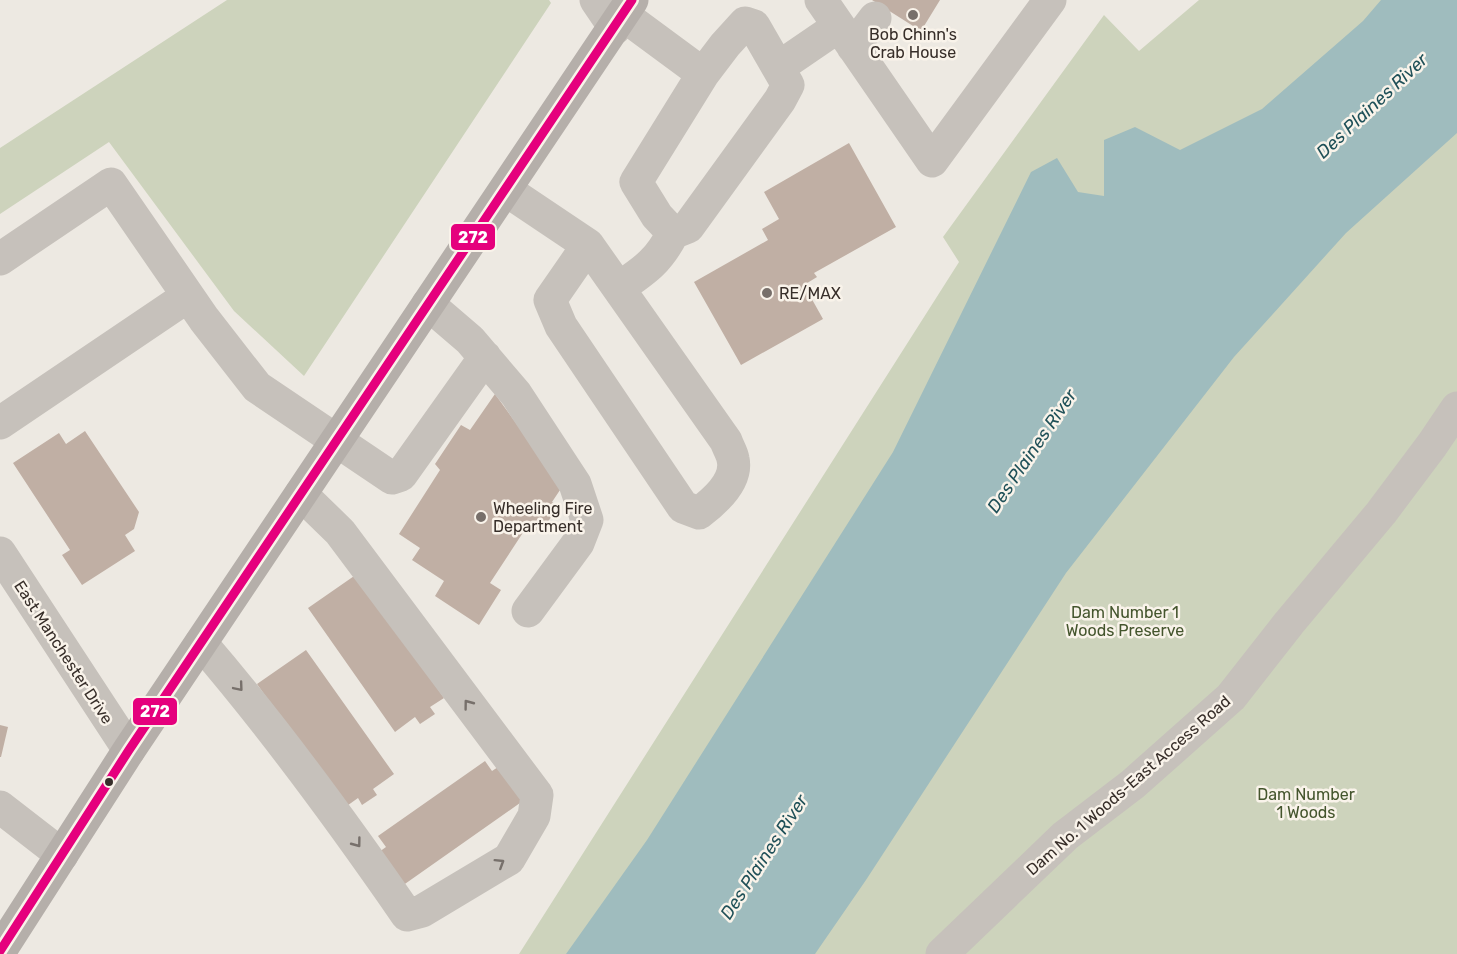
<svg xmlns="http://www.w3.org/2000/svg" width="1457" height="954" viewBox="0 0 1457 954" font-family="Rubik,sans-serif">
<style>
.green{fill:#cdd3bc}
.water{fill:#9fbcbe}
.building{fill:#c0afa4}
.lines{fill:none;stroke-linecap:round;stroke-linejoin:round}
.minor{stroke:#c6c1bb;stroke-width:33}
.major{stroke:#b5afaa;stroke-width:33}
.bus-1-casing{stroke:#f9f3ea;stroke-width:14}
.bus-1{stroke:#e5007d;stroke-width:9}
.oneway{stroke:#77706b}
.poi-dot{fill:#776f6a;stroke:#f9f3ea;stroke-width:2}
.bus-dot{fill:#372e29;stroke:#f9f3ea;stroke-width:2}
.labels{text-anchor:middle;stroke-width:5;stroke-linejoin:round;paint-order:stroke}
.poi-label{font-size:16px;fill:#372e29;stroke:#f9f3ea;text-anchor:start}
.park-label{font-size:16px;fill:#44552d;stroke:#f9f3ea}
.street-label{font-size:16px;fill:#372e29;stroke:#f9f3ea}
.water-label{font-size:18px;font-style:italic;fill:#1f5058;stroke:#f9f3ea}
.line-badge{stroke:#f9f3ea;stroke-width:2}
.badge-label{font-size:16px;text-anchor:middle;font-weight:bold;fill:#fff}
</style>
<rect width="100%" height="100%" fill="#ede9e2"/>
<path class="green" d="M227 0H549L551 3 304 376 234 311 109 142 0 214V148Z
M1199 0H1457V954H519L959 262 943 237 1104 15 1139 51Z"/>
<path class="water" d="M1381 0H1457V133L1346 233 1234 357 1066 573 866 880 815 954H566L647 840 893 452 1031 172 1057 158 1078 192 1104 196V140L1135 127 1180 150 1262 109 1363 21Z"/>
<path class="building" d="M872 0H940L921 31Z
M849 143 896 227 814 273 817 277 804 285 823 319 741 365 694 282 768 240 762 229 779 219 764 192Z
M495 394 562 487 552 502 558 506 541 533 535 529 529 528 524 531 490 583 501 590 479 625 435 596 444 581 412 560 420 548 399 534 440 470 435 464 461 425 470 430Z
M85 431 139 512 134 529 125 535 135 551 82 585 62 555 70 550 13 463 59 433 66 444Z
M357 574 444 698 430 707 435 714 420 724 415 717 395 732 308 608Z
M306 650 394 774 373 789 377 795 362 805 358 798 344 808 257 684Z
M0 725 8 727 1 757H0Z
M485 761 492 771 501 765 527 798 402 886 379 852 386 847 378 836Z"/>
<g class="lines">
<path class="minor" d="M596 0 615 28
M821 0 932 161 1050 0
M623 15 703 74 725 45 745 23 754 26 788 85 780 100 688 227 673 233 657 216 636 182 703 74
M853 47 875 18
M779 67 839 26
M506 190 588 245 550 300 561 326 683 507 699 513C715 501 738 481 733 459 732 453 728 447 726 441L588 245
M0 259 111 184 204 319 257 387 392 478 401 475 485 357
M619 288C645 270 658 262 673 233
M428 304 470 340 516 394 575 484 587 520 578 543 528 611
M0 423 188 296
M0 553 129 750
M201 643C275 729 342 821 407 915L422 911 509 859 534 816 537 795 340 532 301 494
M0 807 62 855
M942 954 1065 836 1133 784 1231 697 1289 623 1381 513 1432 445 1457 408"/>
<path class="major" d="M0 951 129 750 632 0"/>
<defs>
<path id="bus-1" d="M0 951 129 750 632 0"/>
</defs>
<use href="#bus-1" class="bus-1-casing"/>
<use href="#bus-1" class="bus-1"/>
</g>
<defs><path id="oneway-chevron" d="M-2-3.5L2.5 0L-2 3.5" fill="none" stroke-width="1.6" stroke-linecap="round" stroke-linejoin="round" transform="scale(1.5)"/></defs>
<g class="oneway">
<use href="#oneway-chevron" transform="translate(239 687) rotate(50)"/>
<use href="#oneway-chevron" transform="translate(468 704) rotate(-127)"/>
<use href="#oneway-chevron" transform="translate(357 843) rotate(53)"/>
<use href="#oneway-chevron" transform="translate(500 863) rotate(-32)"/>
</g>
<g class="poi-dot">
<circle cx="913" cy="15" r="6"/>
<circle cx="767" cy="293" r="6"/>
<circle cx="481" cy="517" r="6"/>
</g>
<circle class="bus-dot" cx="109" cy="782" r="5"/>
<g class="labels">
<g class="poi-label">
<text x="913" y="40" text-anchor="middle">Bob Chinn's<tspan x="913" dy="18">Crab House</tspan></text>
<text x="779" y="299">RE/MAX</text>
<text x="493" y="514">Wheeling Fire<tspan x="493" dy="18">Department</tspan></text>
</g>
<g class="park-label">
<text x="1125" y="618">Dam Number 1<tspan x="1125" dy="18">Woods Preserve</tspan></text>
<text x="1306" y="800">Dam Number<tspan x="1306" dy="18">1 Woods</tspan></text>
</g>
<g class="street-label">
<text transform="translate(64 652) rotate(57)" y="6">East Manchester Drive</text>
<text transform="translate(1128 785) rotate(-41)" y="6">Dam No. 1 Woods-East Access Road</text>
</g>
<g class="water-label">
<text transform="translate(1372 106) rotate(-43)" y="6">Des Plaines River</text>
<text transform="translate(1032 451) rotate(-56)" y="6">Des Plaines River</text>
<text transform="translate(764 857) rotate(-57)" y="6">Des Plaines River</text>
</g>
</g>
<g class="line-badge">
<rect x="450" y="223" width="46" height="28" rx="6" fill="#e5007d"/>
<rect x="132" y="697" width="46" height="29" rx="6" fill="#e5007d"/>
</g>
<g class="badge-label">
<text x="473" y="243">272</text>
<text x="155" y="717">272</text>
</g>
</svg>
